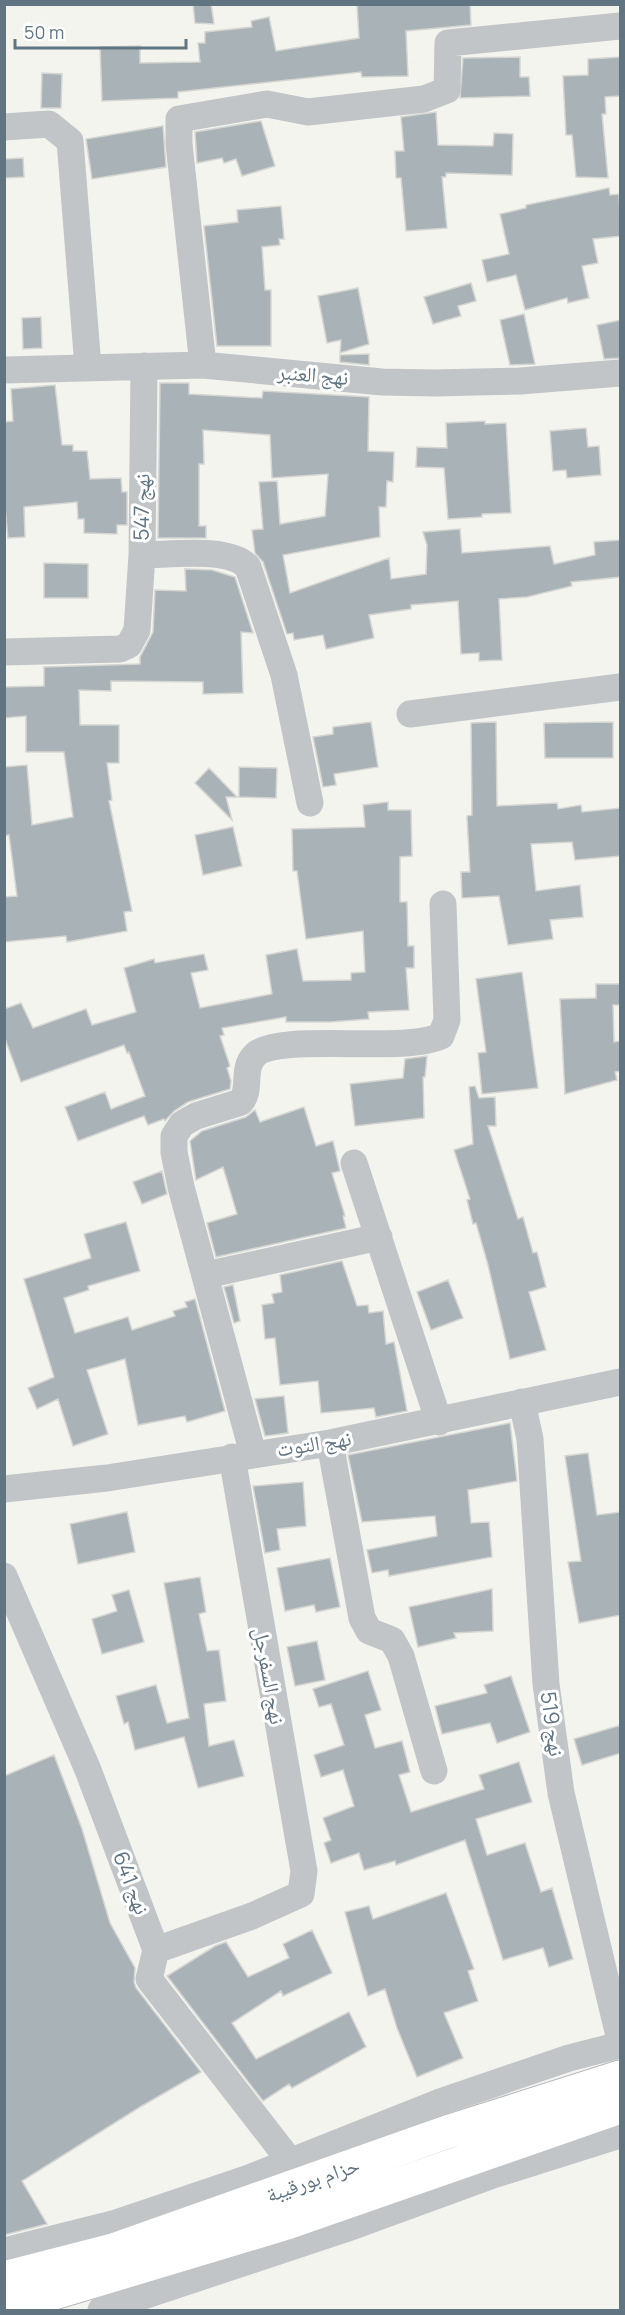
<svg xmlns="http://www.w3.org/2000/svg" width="625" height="2315" viewBox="0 0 625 2315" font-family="Manrope,'Noto Naskh Arabic',sans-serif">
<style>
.building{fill:#a9b2b6;stroke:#d5d5d2;stroke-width:1.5}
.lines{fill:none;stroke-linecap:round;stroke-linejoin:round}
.highway-casing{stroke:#b3b7ba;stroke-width:35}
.street{stroke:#c1c5c8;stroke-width:27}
.highway{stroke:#fff;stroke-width:33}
.labels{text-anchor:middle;stroke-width:6;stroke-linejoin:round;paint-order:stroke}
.street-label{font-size:21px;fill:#617482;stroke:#fff}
</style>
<rect width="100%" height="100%" fill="#f4f4ef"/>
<path class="building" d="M193 4H211L214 24 195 23Z
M357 4H470L471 25 406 31 408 76 362 77 361 72 178 92V98L102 101 100 47 140 46V63L200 62 198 43H205V32L252 27 251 21 269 17 276 51 359 38Z
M520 57V77H529L530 96 460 98 463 58Z
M621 57V96L605 97 606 114H602L608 178 576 177 572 135H566L563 76 588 75V59Z
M42 73 62 74 61 108H41Z
M436 112 438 145 493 146 494 133 513 134 512 175 446 173V177H442L447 228 406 231 401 178H396L395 151H404L401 117Z
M261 121 275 166 242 176 236 159 224 163 222 158 197 163 195 132Z
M163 126 166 167 92 179 86 139Z
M23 158 24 177 4 178V159Z
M609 188 610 195 619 194 621 236 593 239 598 263 582 266 589 298 568 303 567 298 525 310 516 275 487 282 482 260 509 254 500 214 526 208V205Z
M281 206 284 239H279L280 245 262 247 265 290H271V346H217L204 226 238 222 237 210Z
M471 283 476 301 458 306 461 316 433 324 424 297Z
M358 288 369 344 340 353 341 340 327 343 318 296Z
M524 314 535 364 510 365 500 320Z
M41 317 42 348 23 349 22 318Z
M621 320V358L604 359 597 325Z
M369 354V365L340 362V355Z
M160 383H189V394L262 398 263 391 369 397 368 451 394 452 393 482 387 481 386 507H379L380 537 283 555 290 593 389 558 391 579 426 574 427 545 423 532 460 529 462 553 550 546 554 564 595 555 594 542 621 540V577L571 582 572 586 527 597 499 599 502 660 479 661V653L461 654 458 601 411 605V609L369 615 374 638 326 649 323 635 294 640 293 633 287 634 263 562 255 553 252 530 263 529 259 482 277 481 280 524 325 516 328 474 272 478 270 435 203 430 204 464H199V526H206V538H158Z
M55 385 62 445H73V451H87L90 479 121 478 122 492H127V525H117V534L84 533V519H78L77 502 24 507 25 537 8 538 4 497V422L13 421 11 389Z
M485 421V424L506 423 511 513 482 514V517L448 519 444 468 416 467 417 447 447 448 446 423Z
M586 428 588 447 599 446 601 475 567 478 566 470 553 471 550 431Z
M44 563 88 564V598H44Z
M185 569 212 570 235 577 253 633 241 632 243 693 203 694V682L111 681V691L79 690 80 725H119V763H107L112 800 109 801 132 911 124 912 127 931 67 942 66 936 4 942V897L17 896 9 835 4 836V767L27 765 32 825 73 817 64 752H26V716L4 718V687L44 686V667L140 664V657L153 632 155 590 186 591Z
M371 722 378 767 334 774 336 785 323 787 313 737 333 734V727Z
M496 722 497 806 557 803 558 809 581 805 582 812 621 808V856L575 860 572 842 531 844 536 891 580 885 583 917 550 920 553 939 508 945 499 896 462 898 461 872H470L467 816 472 815 471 723Z
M613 722V758H545L544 723Z
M239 767 277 768 276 798 239 797Z
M209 768 237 797H226L232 820 195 783Z
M388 802V810H411L412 856 400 857V902H407L408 946H414V968H406L409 1010 368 1012 369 1019 329 1022H286V1017L222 1028 224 1035 220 1036 230 1066 227 1068 231 1081 230 1089 188 1102 174 1111 165 1121 164 1119 148 1125 144 1116 78 1141 65 1107 105 1092 111 1109 145 1096 129 1052 127 1053 124 1045 21 1082 4 1036V1009L21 1003 33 1028 86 1009 92 1025 136 1012 124 968 154 959 155 963 204 954 208 970 191 973 200 1008 272 994 266 955 297 949 303 981 351 980V973L365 972 363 931 306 939 297 871H293L292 829 365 827 363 805Z
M233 827 242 866 203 875 195 835Z
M522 972 538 1088 482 1094 478 1053 486 1052 476 979Z
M596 984H621V1005H613L614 1042 621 1041V1071L615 1072 617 1080 565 1094 560 999 596 998Z
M427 1056 425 1077H423L424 1118 355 1126 350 1084 403 1078 405 1059Z
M475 1086 479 1098 495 1097 496 1126H488L518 1219 523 1217 533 1253 537 1252 546 1287 529 1292 546 1350 510 1359 488 1265 476 1223 473 1224 467 1200 470 1199 454 1150 473 1144 469 1087Z
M304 1107 316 1146 333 1141 340 1171 332 1173 345 1216H343L346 1228 216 1257 207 1223 237 1214 223 1167 196 1180 190 1141 202 1131 246 1117 255 1110 260 1122Z
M162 1171 167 1194 142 1204 133 1182Z
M126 1222 140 1271 88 1286 89 1290 64 1298 75 1333 128 1317 132 1330 175 1316 173 1311 187 1307 185 1302 195 1299 225 1411 187 1422 185 1416 138 1425 125 1359 87 1370 108 1434 73 1446 58 1399 37 1409 28 1388 54 1377 24 1279 91 1258 84 1234Z
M342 1261 357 1306 368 1305 369 1313 383 1311 386 1344 394 1342 407 1411 376 1417 374 1408 321 1413 318 1381 280 1385 275 1338 265 1339 262 1305 274 1303 272 1294 282 1292 280 1275Z
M448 1280 463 1318 431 1330 417 1292Z
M233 1285 240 1321 234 1323 224 1287Z
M284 1396 288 1433 265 1436 255 1399Z
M510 1423 517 1481 468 1490 471 1523 489 1522 492 1557 389 1576 388 1570 372 1573 367 1550 437 1536 435 1516 362 1522 348 1455Z
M588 1453 597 1515 621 1512V1615L579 1623 568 1562 581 1561 565 1456Z
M303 1482 306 1526 277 1529 280 1550 265 1553 253 1486Z
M127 1512 135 1552 78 1564 70 1524Z
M330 1558 340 1607 316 1612 314 1605 285 1611 277 1568Z
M200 1577 206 1612 199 1614 207 1651 219 1650 226 1701 204 1704 209 1746 234 1740 244 1776 198 1788 184 1737 135 1750 128 1722 124 1724 116 1696 156 1685 167 1723 189 1718 164 1583Z
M492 1589 493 1631 454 1633 456 1638 418 1647 409 1607Z
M129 1590 144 1642 102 1654 92 1619 117 1611 112 1595Z
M317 1641 325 1680 295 1686 287 1647Z
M368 1671 381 1710 365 1715 375 1748 402 1741 410 1772 399 1775 411 1812 484 1789 479 1775 519 1762 532 1802 476 1819 487 1855 525 1843 541 1892 552 1888 573 1959 549 1967 543 1948 503 1960 465 1840 396 1865 395 1861 364 1870 359 1853 331 1863 324 1843 331 1840 323 1818 354 1806 343 1770 321 1777 314 1755 344 1745 331 1704 319 1707 313 1689Z
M511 1676 530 1732 497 1743 490 1723 442 1734 435 1706 487 1693 484 1685Z
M621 1725V1753L582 1765 574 1739Z
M54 1755 82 1829 110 1923 135 1968 134 1982 136 1988 201 2072 140 2107 22 2181 47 2224 4 2235V1776Z
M446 1893 474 1969 468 1971 478 2001 444 2013 463 2058 417 2077 397 2028 385 1989 368 1996 345 1912 369 1906 373 1919Z
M312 1930 332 1973 283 1996 281 1991 232 2023 256 2059 349 2012 366 2047 292 2088 289 2084 263 2101 167 1976 215 1946 226 1942 248 1977 289 1958 283 1944Z"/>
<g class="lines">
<defs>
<path id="highway" d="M4 2278 113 2250 447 2132 620 2077
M4 2308 287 2223 620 2107"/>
</defs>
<use href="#highway" class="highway-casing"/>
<path class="street" d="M4 127 49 124 70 141 88 367
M203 365 179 144V119L267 104 308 112 424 99 447 90 448 43 620 26
M4 370 203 365 382 382 434 383 520 381 620 373
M142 555C169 555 229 546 248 567L284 675 310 803
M4 652 120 649 129 645 137 630 142 555 144 366
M410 714 620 687
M354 1163 439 1422
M206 1275 379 1237
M522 1402 530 1439 546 1684 561 1793 620 2040
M330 1443 362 1618 369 1631 392 1640 401 1656 434 1771
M253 1454 181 1187 174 1152V1136L182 1124 196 1116 241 1102C252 1088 241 1069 255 1055 279 1032 402 1054 441 1036L447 1020 443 904
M4 1489 107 1478 330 1443 620 1382
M4 1576 88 1770 156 1950 149 1979 290 2161
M156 1950 252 1916 301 1894 304 1871 232 1457
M4 2251 116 2223 249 2178 440 2102 569 2058 620 2045
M101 2310 345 2229 490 2176 620 2135"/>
<use href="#highway" class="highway"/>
</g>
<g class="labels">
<g class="street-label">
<text transform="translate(313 375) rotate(5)" y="7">نهج العنبر</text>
<text transform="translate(142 507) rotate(-89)" y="7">نهج 547</text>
<text transform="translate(314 1444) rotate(-9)" y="7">نهج التوت</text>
<text transform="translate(269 1676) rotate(80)" y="7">نهج السفرجل</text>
<text transform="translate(552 1724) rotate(82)" y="7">نهج 519</text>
<text transform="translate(131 1883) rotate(69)" y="7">نهج 641</text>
<text transform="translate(313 2180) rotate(-19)" y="7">حزام بورقيبة</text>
</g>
</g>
<rect width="625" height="2315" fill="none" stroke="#617482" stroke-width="12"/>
<path d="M15 39v9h171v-9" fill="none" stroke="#617482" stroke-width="3"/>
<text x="24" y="39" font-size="18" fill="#617482" stroke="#ffffff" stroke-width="4.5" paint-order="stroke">50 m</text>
</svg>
